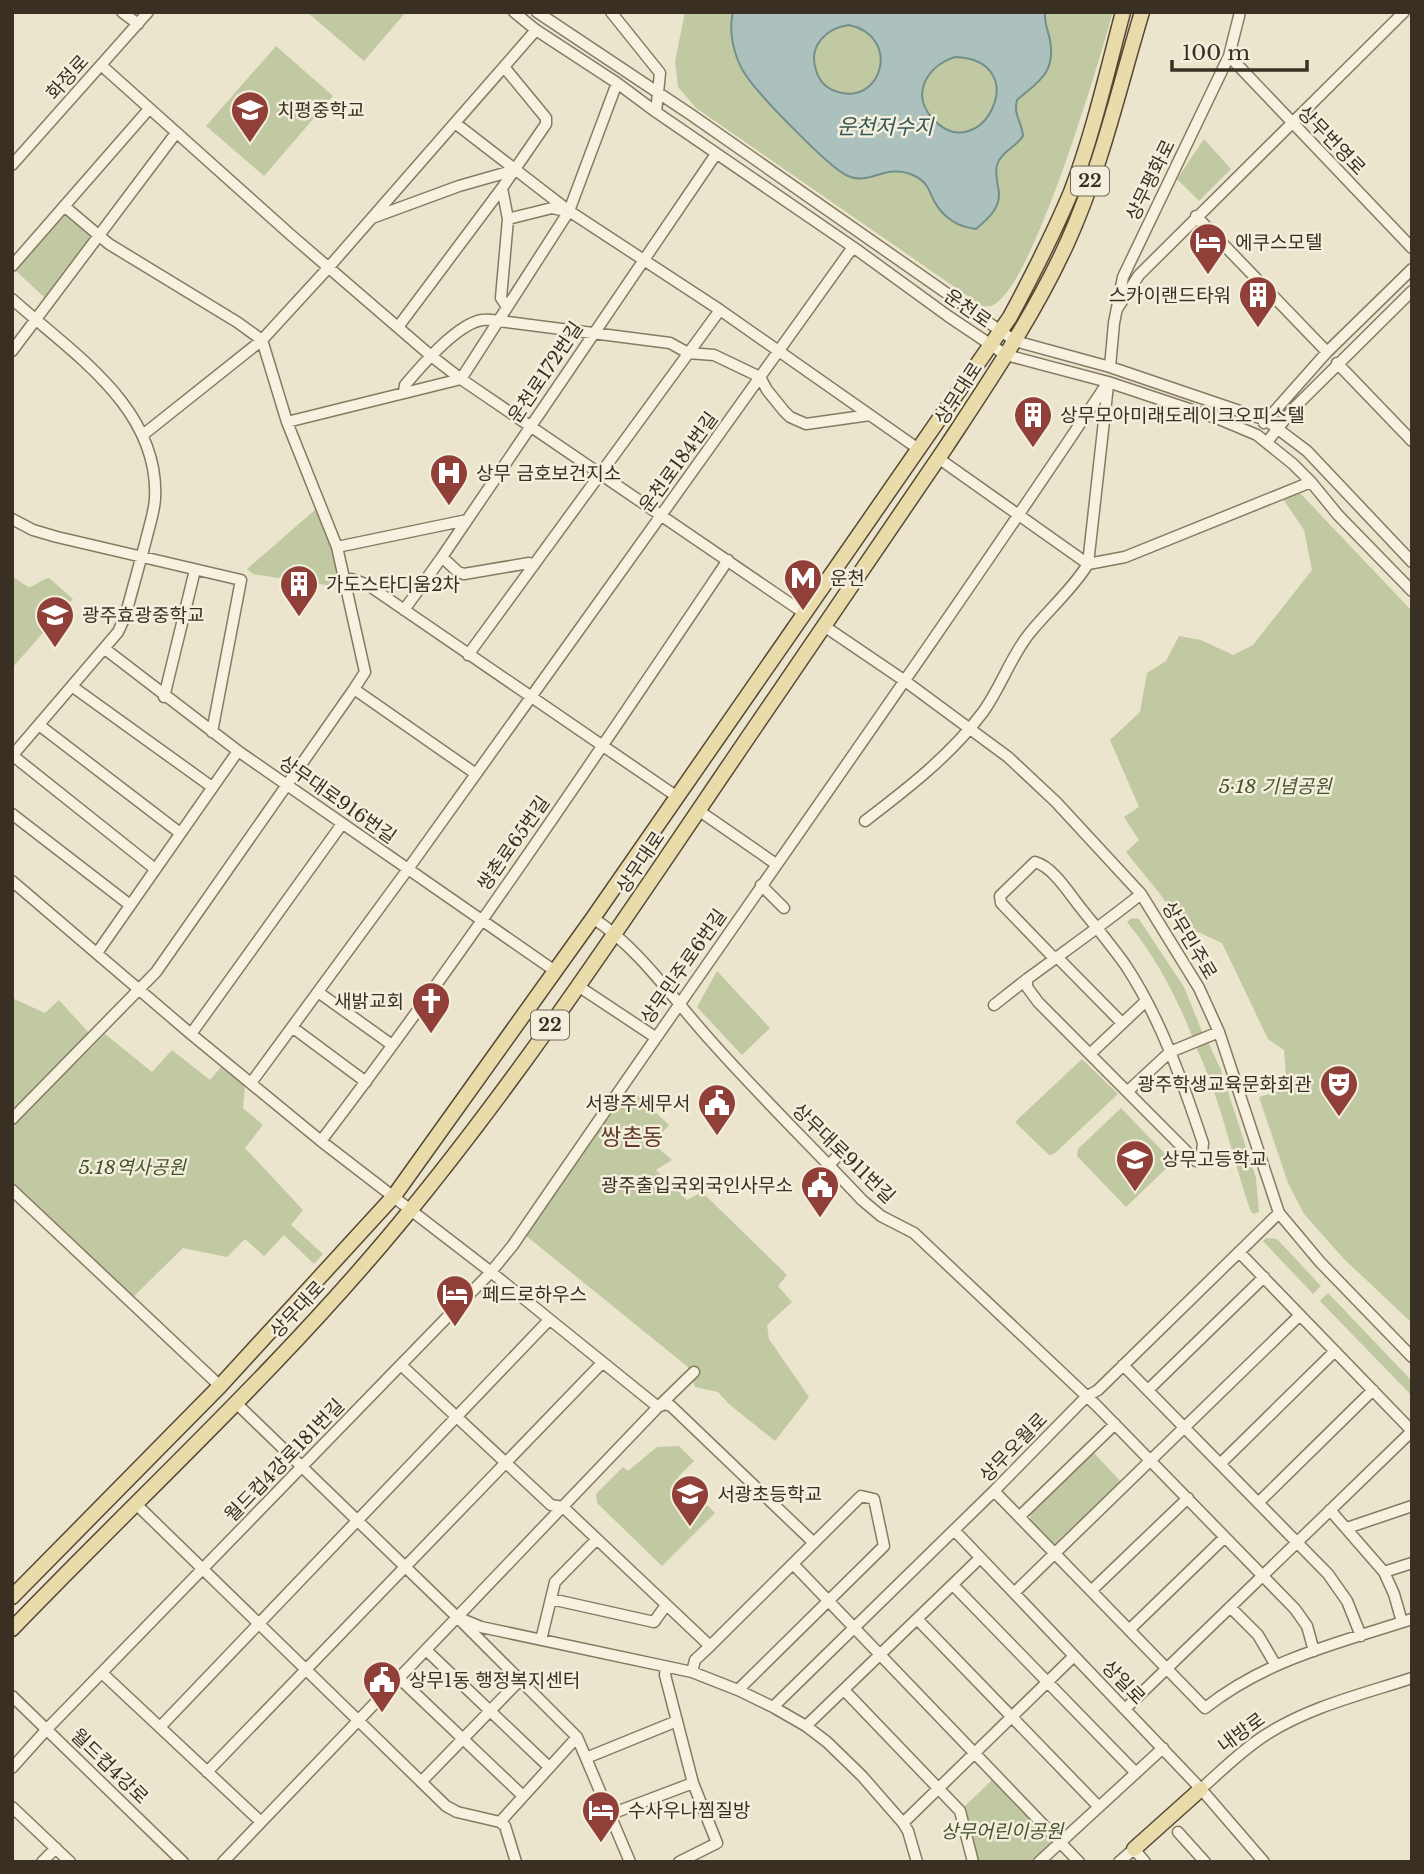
<svg xmlns="http://www.w3.org/2000/svg" width="1424" height="1874" viewBox="0 0 1424 1874" font-family="'Libre Baskerville','Noto Sans KR',serif">
<style>
.green{fill:#c0c9a1}
.water{fill:#acc1bd;stroke:#738f8b;stroke-width:2;fill-rule:evenodd}
.lines{fill:none;stroke-linecap:round;stroke-linejoin:round}
.minor-casing{stroke:#877a62;stroke-width:13}
.major-casing{stroke:#564835;stroke-width:17}
.minor{stroke:#f6f2df;stroke-width:10}
.major{stroke:#e9dcaa;stroke-width:14}
.labels{text-anchor:middle;stroke-width:5;stroke-linejoin:round;paint-order:stroke}
.shield{fill:#f3efdc;stroke:#71695a;stroke-width:2}
.shield-label{font-size:18px;font-weight:bold;fill:#393023}
.street-label{font-size:19px;fill:#393023;stroke:#f3efdc}
.poi-label{font-size:19px;fill:#393023;stroke:#f3efdc;text-anchor:start}
.park-label{font-size:19px;font-style:italic;fill:#46542c;stroke:#f3efdc}
.water-label{font-size:21px;font-style:italic;fill:#345658;stroke:#f3efdc}
.quarter-label{font-size:23px;fill:#623a27;stroke:#f3efdc}
</style>
<rect width="100%" height="100%" fill="#ebe5cd"/>
<path class="green" d="M307 12H406L364 61Z
M685 12H1113C1099 61 1033 287 993 305 990 307 986 306 982 306L696 108 678 87 675 61Z
M276 46 333 96 264 176 206 126Z
M1204 139 1231 169 1199 201 1177 179Z
M61 215H66L89 235V241L45 298 14 269Z
M1299 492 1412 611V1323L1344 1259 1304 1214 1288 1183 1259 1097 1287 1089 1284 1050 1268 1039 1222 943 1200 933 1185 930 1160 894 1126 852 1139 840 1124 817 1139 807 1110 740 1140 712 1147 673 1166 661 1179 636 1201 640 1233 655 1253 645 1312 570 1304 530 1283 499Z
M316 509 332 544 339 581 333 586 253 574 247 569Z
M12 576 28 587C35 587 41 579 49 578L73 599 12 668Z
M1132 918 1139 919 1184 987 1203 1034 1193 1038C1176 996 1156 957 1127 922Z
M717 971 770 1028 742 1055 697 1007Z
M12 998 45 1013 59 1000 90 1034 71 1055 78 1061 105 1034 152 1072 172 1050 210 1080 222 1066 245 1086 243 1108 263 1125 245 1148 303 1210 291 1225 323 1254 314 1264 284 1235 264 1256 245 1239 227 1257 183 1248 131 1299 12 1184V1127L19 1120 12 1113Z
M1208 1042 1221 1070 1256 1178 1259 1212 1254 1214 1251 1212C1232 1157 1221 1100 1196 1047Z
M1082 1059 1118 1094 1054 1154 1049 1155 1015 1122Z
M634 1092 669 1125 652 1143 672 1160 656 1170 687 1200 702 1192 787 1275 778 1286 792 1302 767 1325 769 1339 809 1397 775 1441 729 1404 718 1392 695 1387 688 1367 525 1235 613 1107 617 1110Z
M1121 1108 1173 1162 1126 1207 1077 1156 1078 1149Z
M1266 1238 1277 1239 1321 1286 1313 1294 1263 1241Z
M1328 1293 1412 1381V1396L1320 1301Z
M679 1446 694 1461 678 1477 715 1513 662 1566 597 1503 596 1494 623 1467 628 1471 657 1447Z
M1094 1453 1122 1483 1060 1543 1052 1544 1030 1523 1031 1514Z
M994 1778 1050 1838V1845L1032 1862H979L964 1807Z"/>
<path class="water" d="M733 12H1045C1044 23 1048 30 1050 40 1056 73 1038 82 1017 100 1013 115 1022 122 1023 136 1016 147 1001 152 997 165 995 172 997 180 998 187 1003 206 989 218 976 229 958 227 943 217 934 201 929 190 927 182 915 176 886 162 870 186 848 176 829 168 757 93 745 74 734 57 728 32 733 12ZM849 25C901 36 883 105 838 92 827 89 819 81 816 70 808 46 826 28 849 25ZM955 57C1037 60 980 170 933 119 910 94 927 66 955 57Z"/>
<g class="lines">
<defs>
<path id="minor" d="M122 12 138 24
M514 12 536 30 617 83 656 112 853 247 948 316 1006 355 1108 382 1219 419 1257 435 1293 464 1311 482 1338 515 1412 591
M537 12 690 114 1015 341 1110 367 1266 420 1307 451 1412 562
M611 12 660 73 656 112
M1229 56 1412 248
M101 65 292 236 430 355 461 379 804 613
M455 123 569 211 720 310 917 448
M12 165 148 12
M502 188 508 219 501 298 507 307
M64 206 109 244 237 322 262 340 287 422 337 547 365 672 354 689
M1196 216 1327 352
M372 218 459 186 515 170
M508 219 552 208 566 211
M12 266 149 109
M12 299C72 353 160 408 155 499 154 513 149 527 146 540 139 566 132 592 125 617L118 632 12 756
M1117 309 1139 275 1404 12
M398 327 502 188 546 124V118L504 67
M12 351 176 133
M1337 363 1412 441
M1110 367 1114 323 1123 277 1229 56 1240 12
M404 392 405 385C421 366 457 324 482 320 487 319 493 320 499 321L670 343 688 353 714 355 760 377 767 390 784 411 790 417 806 424 870 415
M287 422 461 379 569 211 617 83
M1264 423 1327 352 1412 269
M144 434 262 340 329 267 536 30
M1267 442 1294 408 1412 291
M938 458 1088 564 1125 557 1311 482
M12 519 33 530 57 537 241 580 212 732
M337 547 467 520
M442 557 458 572 464 574 529 563 534 565
M343 584 351 579 368 585 676 796
M404 610 442 557 716 154
M824 626 905 681 1008 757 1056 802 1141 894 1199 988 1219 1032 1279 1213 1320 1262 1412 1357
M105 649 238 751 555 971
M468 655 720 310
M73 687 212 787
M164 697 195 570
M39 725 180 833
M12 755 155 869
M698 810 776 864
M12 814 130 905
M865 821C907 789 951 755 983 712 1001 687 1010 658 1029 634 1048 610 1072 590 1088 564L1108 385
M12 881 191 1034 321 1141 491 1272 658 1407 665 1404 671 1406 814 1543
M761 885 784 908
M593 918C641 950 672 998 711 1041 759 1095 811 1146 862 1200L881 1216 914 1233 1097 1406 1295 1609 1307 1626 1314 1651
M97 953 238 751
M578 986 655 1037
M318 992 392 1045
M994 1005 1027 979
M1122 1023 1057 957 1052 956 1001 903 1000 896 1035 862C1053 867 1068 892 1080 907 1095 926 1112 946 1126 966 1161 1019 1183 1083 1203 1143L1202 1153 1196 1161 1038 1002 1027 987V979C1065 951 1104 924 1141 894
M292 1027 366 1082
M191 1034 342 824
M1090 1054 1146 1001
M251 1083 408 869 853 247
M1128 1091 1170 1052 1219 1032
M12 1119 156 972 354 689 476 774
M321 1141C464 953 596 756 728 560
M829 1165 844 1149
M12 1190 220 1386
M401 1365 551 1505 563 1507 710 1646 861 1496 874 1499 884 1546 738 1690
M1123 1365 1328 1574 1347 1601 1361 1636
M1148 1390 1264 1277
M235 1402 457 1617 577 1737 630 1862
M1220 1464 1335 1351
M994 1491 1205 1708C1267 1659 1338 1643 1412 1619
M1258 1503 1373 1390
M137 1505 446 1806 457 1812 500 1822 505 1826 516 1862
M1330 1510 1384 1572 1394 1594 1402 1622
M1019 1517 1115 1424
M1347 1528 1412 1506
M954 1530 1201 1789 1264 1862
M793 1564 1079 1862
M1384 1572 1412 1563
M953 1585 1136 1773
M1091 1591 1188 1498
M1014 1593 1300 1315
M551 1599 654 1622 666 1605
M1230 1607 1258 1635 1275 1664
M462 1619 481 1627 692 1672 738 1690 773 1707 806 1726 827 1742 862 1776 903 1823 908 1831 917 1862
M917 1619 1099 1807
M1129 1630 1225 1537
M541 1640 555 1582 597 1539
M426 1650 549 1767
M666 1667 665 1675 693 1783 717 1843 679 1862
M692 1672 695 1660 710 1646
M102 1673 261 1822
M399 1678 523 1796
M844 1690 960 1811 973 1862
M12 1696 183 1862
M773 1707 994 1491 1086 1397 1098 1390 1279 1213
M1125 1709 1412 1431 1239 1252
M806 1726 980 1558
M160 1727 549 1320
M586 1758 677 1721
M12 1768 47 1729 491 1272 513 1245C710 957 914 673 1108 382
M207 1772 602 1363
M421 1782 520 1680
M1201 1789C1222 1770 1241 1751 1264 1736 1308 1707 1363 1694 1412 1678
M12 1807 70 1862
M611 1814 693 1783
M500 1822 577 1737
M903 1823 1074 1656
M1178 1832 1205 1862
M42 1862 56 1848
M223 1862 658 1407 694 1372
M1039 1862 1163 1748
M1119 1862 1134 1849 1145 1862"/>
<path id="major" d="M12 1597 220 1386 394 1196 593 918 1010 317C1032 276 1053 235 1071 192 1093 134 1107 72 1123 12
M12 1629C141 1495 280 1368 399 1224 537 1057 654 874 777 695 833 612 890 530 946 447 990 380 1035 314 1068 241 1101 168 1119 88 1142 12
M1134 1849 1201 1789"/>
</defs>
<use href="#minor" class="minor-casing"/>
<use href="#major" class="major-casing"/>
<use href="#minor" class="minor"/>
<use href="#major" class="major"/>
</g>
<defs>
<symbol id="school-pin" viewBox="-11 -11 22 30"><path d="M0 17L-7.5 6A9.5 9.5 0 1 1 7.5 6Z" fill="#904038" stroke="#f3efdc"/><path d="M0-5L7-2L0 1L-7-2ZM-4 1L0 2.5L4 1V4Q0 6-4 4Z" fill="#fff"/></symbol>
<symbol id="hotel-pin" viewBox="-11 -11 22 30"><path d="M0 17L-7.5 6A9.5 9.5 0 1 1 7.5 6Z" fill="#904038" stroke="#f3efdc"/><path d="M-6-4.5h1.5V1H6V5H4.5V3h-9V5H-6ZM-4 0a1.8 1.8 0 1 1 3.6 0ZM.5 0V-2.5h3Q6-2.5 6 0Z" fill="#fff"/></symbol>
<symbol id="building-pin" viewBox="-11 -11 22 30"><path d="M0 17L-7.5 6A9.5 9.5 0 1 1 7.5 6Z" fill="#904038" stroke="#f3efdc"/><path d="M-4-6H4V6H1V3H-1V6H-4ZM-2.5-4.3h1.7v1.8h-1.7ZM.8-4.3h1.7v1.8H.8ZM-2.5-1h1.7V.8h-1.7ZM.8-1h1.7V.8H.8Z" fill="#fff"/></symbol>
<symbol id="hospital-pin" viewBox="-11 -11 22 30"><path d="M0 17L-7.5 6A9.5 9.5 0 1 1 7.5 6Z" fill="#904038" stroke="#f3efdc"/><path d="M-5-5h3v3.5h4V-5h3V5h-3V1.5h-4V5h-3Z" fill="#fff"/></symbol>
<symbol id="metro-pin" viewBox="-11 -11 22 30"><path d="M0 17L-7.5 6A9.5 9.5 0 1 1 7.5 6Z" fill="#904038" stroke="#f3efdc"/><path d="M-5.5 5V-5H-3L0 0L3-5H5.5V5H3V-.5L0 4L-3-.5V5Z" fill="#fff"/></symbol>
<symbol id="church-pin" viewBox="-11 -11 22 30"><path d="M0 17L-7.5 6A9.5 9.5 0 1 1 7.5 6Z" fill="#904038" stroke="#f3efdc"/><path d="M-1.2-6h2.4v3.5h3.3v2.4h-3.3V6h-2.4V-.1h-3.3v-2.4h3.3Z" fill="#fff"/></symbol>
<symbol id="theatre-pin" viewBox="-11 -11 22 30"><path d="M0 17L-7.5 6A9.5 9.5 0 1 1 7.5 6Z" fill="#904038" stroke="#f3efdc"/><path d="M-5-5.5Q0-4 5-5.5V0Q5 5 0 6Q-5 5-5 0ZM-3.3-2.5H-1v1.5H-3.3ZM1-2.5H3.3v1.5H1ZM-2.8 1Q0 5.5 2.8 1Z" fill="#fff"/></symbol>
<symbol id="civic-pin" viewBox="-11 -11 22 30"><path d="M0 17L-7.5 6A9.5 9.5 0 1 1 7.5 6Z" fill="#904038" stroke="#f3efdc"/><path d="M-.6-6.5H3V-4.5H.6V-3L4-1V1h2V6H-6V1h2V-1L-.6-3ZM-1.2 2.5V6h2.4V2.5Z" fill="#fff"/></symbol>
</defs>
<g fill-rule="evenodd">
<use href="#school-pin" x="228" y="88" width="44" height="60"/>
<use href="#hotel-pin" x="1186" y="220" width="44" height="60"/>
<use href="#building-pin" x="1236" y="273" width="44" height="60"/>
<use href="#building-pin" x="1011" y="393" width="44" height="60"/>
<use href="#hospital-pin" x="427" y="451" width="44" height="60"/>
<use href="#metro-pin" x="781" y="556" width="44" height="60"/>
<use href="#building-pin" x="277" y="562" width="44" height="60"/>
<use href="#school-pin" x="33" y="593" width="44" height="60"/>
<use href="#church-pin" x="409" y="979" width="44" height="60"/>
<use href="#theatre-pin" x="1317" y="1062" width="44" height="60"/>
<use href="#civic-pin" x="695" y="1081" width="44" height="60"/>
<use href="#school-pin" x="1113" y="1137" width="44" height="60"/>
<use href="#civic-pin" x="798" y="1163" width="44" height="60"/>
<use href="#hotel-pin" x="433" y="1272" width="44" height="60"/>
<use href="#school-pin" x="668" y="1472" width="44" height="60"/>
<use href="#civic-pin" x="360" y="1658" width="44" height="60"/>
<use href="#hotel-pin" x="579" y="1788" width="44" height="60"/>
</g>
<g class="labels">
<g class="shield">
<rect x="1071" y="166.5" width="38" height="29" rx="5"/>
<rect x="531" y="1010.5" width="38" height="29" rx="5"/>
</g>
<g class="shield-label">
<text x="1090" y="187">22</text>
<text x="550" y="1031">22</text>
</g>
<g class="street-label">
<text transform="translate(67 77) rotate(-48)" y="7">화정로</text>
<text transform="translate(1332 140) rotate(46)" y="7">상무번영로</text>
<text transform="translate(1150 180) rotate(-64)" y="7">상무평화로</text>
<text transform="translate(968 308) rotate(35)" y="7">운천로</text>
<text transform="translate(545 372) rotate(-56)" y="7">운천로172번길</text>
<text transform="translate(958 393) rotate(-57)" y="7">상무대로</text>
<text transform="translate(678 462) rotate(-54)" y="7">운천로184번길</text>
<text transform="translate(338 799) rotate(35)" y="7">상무대로916번길</text>
<text transform="translate(513 843) rotate(-55)" y="7">쌍촌로65번길</text>
<text transform="translate(640 862) rotate(-56)" y="7">상무대로</text>
<text transform="translate(1190 940) rotate(59)" y="7">상무민주로</text>
<text transform="translate(683 966) rotate(-55)" y="7">상무민주로6번길</text>
<text transform="translate(844 1153) rotate(44)" y="7">상무대로911번길</text>
<text transform="translate(297 1309) rotate(-47)" y="7">상무대로</text>
<text transform="translate(1013 1447) rotate(-46)" y="7">상무오월로</text>
<text transform="translate(284 1460) rotate(-46)" y="7">월드컵4강로181번길</text>
<text transform="translate(1124 1682) rotate(46)" y="7">상일로</text>
<text transform="translate(1241 1732) rotate(-36)" y="7">내방로</text>
<text transform="translate(110 1766) rotate(44)" y="7">월드컵4강로</text>
</g>
<g class="poi-label">
<text x="277" y="117">치평중학교</text>
<text x="1235" y="249">에쿠스모텔</text>
<text x="1231" y="302" text-anchor="end">스카이랜드타워</text>
<text x="1060" y="422">상무모아미래도레이크오피스텔</text>
<text x="476" y="480">상무 금호보건지소</text>
<text x="830" y="585">운천</text>
<text x="326" y="591">가도스타디움2차</text>
<text x="82" y="622">광주효광중학교</text>
<text x="404" y="1008" text-anchor="end">새밝교회</text>
<text x="1312" y="1091" text-anchor="end">광주학생교육문화회관</text>
<text x="690" y="1110" text-anchor="end">서광주세무서</text>
<text x="1162" y="1166">상무고등학교</text>
<text x="793" y="1192" text-anchor="end">광주출입국외국인사무소</text>
<text x="482" y="1301">페드로하우스</text>
<text x="717" y="1501">서광초등학교</text>
<text x="409" y="1687">상무1동 행정복지센터</text>
<text x="628" y="1817">수사우나찜질방</text>
</g>
<g class="park-label">
<text x="1275" y="793">5·18 기념공원</text>
<text x="132" y="1174">5.18역사공원</text>
<text x="1002" y="1838">상무어린이공원</text>
</g>
<g class="water-label">
<text x="885" y="134">운천저수지</text>
</g>
<g class="quarter-label">
<text x="632" y="1145">쌍촌동</text>
</g>
</g>
<rect width="1424" height="1874" fill="none" stroke="#393023" stroke-width="28"/>
<path d="M1172 60v10h135v-10" fill="none" stroke="#393023" stroke-width="3.5"/>
<text x="1182" y="60" font-size="21" fill="#393023" stroke="#f3efdc" stroke-width="5" paint-order="stroke">100 m</text>
</svg>
